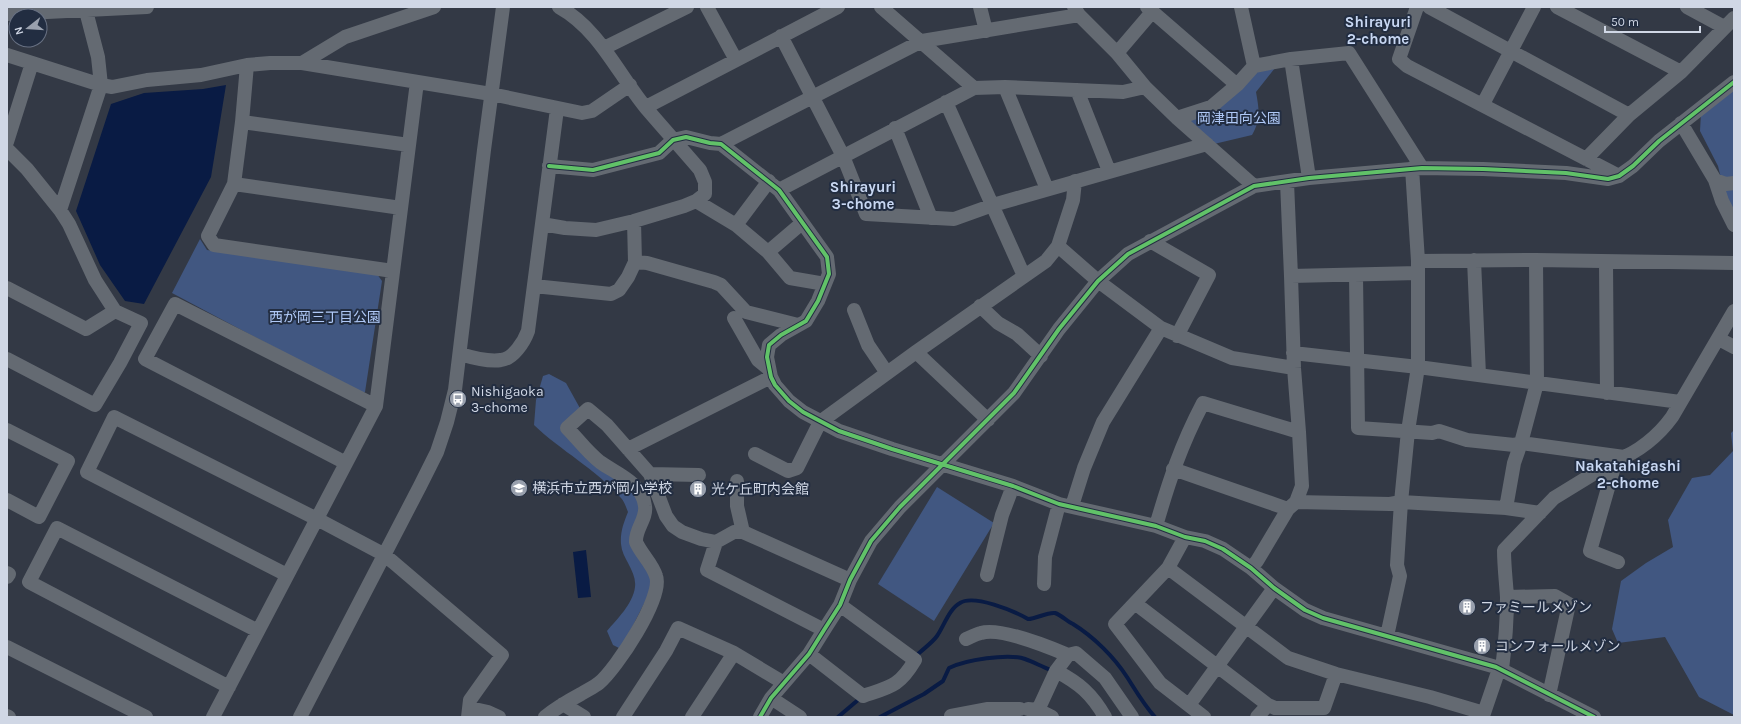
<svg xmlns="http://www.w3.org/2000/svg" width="1741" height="724" viewBox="0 0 1741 724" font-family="Karla,'Noto Sans JP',sans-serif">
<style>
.green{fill:#415781}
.water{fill:#091b44}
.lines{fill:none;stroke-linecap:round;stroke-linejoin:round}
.stream{stroke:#091b44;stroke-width:4}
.minor{stroke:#646a72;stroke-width:14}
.cycleway-casing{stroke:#222d41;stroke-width:6}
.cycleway{stroke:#61c268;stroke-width:4}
.labels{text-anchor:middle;stroke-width:4;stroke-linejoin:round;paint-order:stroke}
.park-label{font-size:14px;fill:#afc8f6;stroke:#222d41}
.poi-label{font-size:14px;fill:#d0d7e5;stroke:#222d41;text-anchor:start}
.neighbourhood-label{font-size:15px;font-weight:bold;fill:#c8d7f2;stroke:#222d41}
</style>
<rect width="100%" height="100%" fill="#333945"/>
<path class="green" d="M1275 68 1256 92C1259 109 1261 119 1252 135L1214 144 1188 121 1256 72Z
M1734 88V214L1726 199 1718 166 1700 131 1701 113Z
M200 239 207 250 377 274 382 281 365 392 362 394 172 293Z
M549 374 566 383 581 410 561 428 619 478 640 501 638 523 653 586 621 649 613 645 607 631C617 619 633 604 635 587 637 571 622 559 621 544 620 532 624 522 628 512 626 507 624 501 621 498 596 469 561 451 534 425L536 400 543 376Z
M1734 430V715L1699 697 1665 637 1618 643 1612 629 1621 581 1646 563 1673 547 1668 520 1692 478 1710 475 1733 451 1731 433Z
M937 487 994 523 934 621 878 584Z"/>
<path class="water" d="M226 85 211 177 144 304 125 301 100 265 76 211 111 104 144 93 203 89Z
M586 550 591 597 578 598 573 552Z"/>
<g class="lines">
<path class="stream" d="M917 655C923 649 932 643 937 636 944 626 949 609 960 603 974 594 1014 611 1028 619 1036 619 1047 612 1055 613 1061 615 1067 621 1073 624 1094 637 1114 657 1127 677 1136 691 1144 705 1155 717
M838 717 858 700
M880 717 924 694 943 681 949 668C965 660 1008 653 1025 659 1034 662 1042 667 1051 670"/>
<path class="minor" d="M707 7 736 60
M881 7 974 88
M980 7 986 31
M1074 7 1079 15 1117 53 1145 87 1177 118 1254 186
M1147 7 1237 85
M1417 7 1399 59 1407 66 1619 176
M1429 7 1629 115
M1557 7 1681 72
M1687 7 1724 27
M7 14 147 7
M781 36 843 156 866 214 954 219 993 205 1207 144
M604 48 687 7
M1117 53 1152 12
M7 55 101 85 112 87 147 80 201 75 247 65 270 63H302L491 94 582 113 592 111 630 85
M302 63 345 37 434 7
M247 65 242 122 234 184 208 236 214 245 393 271
M1254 66 1291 59
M1005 87 1047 189
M1077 90 1109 171
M946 102 1024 276
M1483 104 1534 7
M646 107 838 7
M1177 118 1211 107 1237 85 1254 66 1241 7
M242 122 409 145
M1681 123 1715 180 1722 201 1734 225
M895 128 931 218
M7 142 32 63
M721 144 922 41 1079 15
M7 149 27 169 60 210 69 224 95 280 115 311 141 323 120 363 95 405 7 359
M1586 159 1629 115 1681 72 1734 18
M549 166 593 170 659 153 673 140 686 137 710 143 721 144 779 190 827 257 829 274 818 301 806 321 781 335 769 345 767 357 771 377 775 385 789 401 803 412 839 431 892 449 1013 486 1059 504 1156 526 1185 537 1205 541 1223 549 1251 568 1274 588 1305 610 1323 618 1496 667 1594 717
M1309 178 1291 59 1349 53 1422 168
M1715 180 1726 184 1734 183
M1287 182 1291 276
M234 184 401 208
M779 190 974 88 1005 87 1123 92 1145 87
M696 201 736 225 768 252 790 278 825 284
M60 210 101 85 98 57 86 11
M542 224 565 228 596 230 634 221 684 206 696 201 705 194V182L700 170C682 149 664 129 646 108 618 74 599 29 559 7
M736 225 769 181
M1150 241 1209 275 1177 336
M1058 246 1098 281 1161 328 1232 358 1294 368
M768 252 802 223
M1474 260 1479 375
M1536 260 1537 383 1521 443 1624 457
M1418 261 1536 260 1734 263
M635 262 647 263 714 282 721 285 746 312 798 325
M1606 262 1607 393
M1356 275 1358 428 1432 433 1439 431 1467 440 1514 445 1521 443 1514 463 1506 508
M534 286 611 294 619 290 628 277 635 262 634 221
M7 288 86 329 115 311
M980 306 998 323 1017 334 1041 356
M854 310 868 345 887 373
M734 318 758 360 769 369
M1719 339 1734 347
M916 352 988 420
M1293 353 1418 367 1680 402
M460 354C470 357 490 362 501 360 513 359 524 342 528 331L557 109
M7 430 68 461 39 517 7 500
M628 449 771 377
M755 454 788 471 797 468 820 422 916 352 1046 261 1058 246 1073 200 1075 181
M1616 460 1590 551 1618 562
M346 463 145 359 175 304 376 406
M1173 469 1288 509
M650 474 699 475
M737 481V506L743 532
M1296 502 1390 504 1401 502 1506 508 1540 513
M1072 506 1084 468 1103 422 1161 328
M1156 526C1169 481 1181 445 1203 403L1299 432
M1185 537 1168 568 1288 658 1336 674 1430 697 1484 713 1499 669
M716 542 707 570 824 630
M1168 568 1115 624 1160 683 1204 717
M1251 568 1257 561 1288 509 1296 502 1302 486 1299 432 1294 368 1291 276 1418 273
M7 573 9 574 7 577
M287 575 87 472 114 417 317 519 383 554 393 562 502 655 470 700 468 717
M987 575 1002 515 1013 486
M1044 584 1045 557 1059 504
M1507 597 1555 596 1569 604 1549 695
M1136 604 1268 705
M1387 636 1400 576 1397 565 1401 502 1408 431 1418 367V261L1412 168
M966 639C971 637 976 634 981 633 1000 627 1049 647 1068 655L1056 671 1038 710
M7 647 146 717
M809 654 863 696C890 687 899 687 915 660L840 605
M1068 655 1076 653 1105 678 1132 717
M1502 669C1505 646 1507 621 1507 597 1506 581 1504 566 1504 550L1554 498 1616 460C1638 453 1659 435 1672 417L1734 311
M1056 671C1079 683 1092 694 1105 717
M229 687 29 582 57 528 258 631
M771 698 800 717
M563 704 584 717
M1189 705 1274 588
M470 708 488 712 499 717
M1028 709 1038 710 1052 717
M7 716 9 717
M951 716 988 709H1020
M213 717 376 406 417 82
M300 717 420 486 437 452 447 422 455 390 484 150 503 7
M545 717C556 708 568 701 581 694 587 690 594 687 599 683 616 669 664 597 656 576 652 563 641 554 636 542 635 529 647 519 645 506 643 483 615 473 600 462 587 452 578 439 567 428L588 409 607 425 650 474 666 516 673 526 682 532 701 539 716 542 734 532H743L850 580
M623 717 666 651 678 628 734 653 784 683
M692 717 734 653
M760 717 771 698 809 654 824 630 840 605 850 580 871 541 900 507 1014 393 1059 329 1098 281 1128 254 1254 186 1309 178 1422 168 1483 169 1566 173 1608 179 1619 176 1633 166 1659 141 1734 82
M1257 717 1268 705 1275 708H1324L1336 674"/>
<defs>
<path id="cycleway" d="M549 166 593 170 659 153 673 140 686 137 710 143 721 144 779 190 827 257 829 274 818 301 806 321 781 335 769 345 767 357 771 377 775 385 789 401 803 412 839 431 892 449 1013 486 1059 504 1156 526 1185 537 1205 541 1223 549 1251 568 1274 588 1305 610 1323 618 1496 667 1594 717
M760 717 771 698 809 654 824 630 840 605 850 580 871 541 900 507 1014 393 1059 329 1098 281 1128 254 1254 186 1309 178 1422 168 1483 169 1566 173 1608 179 1619 176 1633 166 1659 141 1734 82"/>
</defs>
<use href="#cycleway" class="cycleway-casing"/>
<use href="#cycleway" class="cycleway"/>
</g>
<defs>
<symbol id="bus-disc" viewBox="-11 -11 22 22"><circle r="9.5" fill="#99a0ad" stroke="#222d41"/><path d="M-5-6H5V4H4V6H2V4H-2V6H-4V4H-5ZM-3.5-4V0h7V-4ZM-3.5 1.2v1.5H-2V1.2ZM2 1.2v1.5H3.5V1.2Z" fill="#fff"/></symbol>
<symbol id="school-disc" viewBox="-11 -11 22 22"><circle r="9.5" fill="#99a0ad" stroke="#222d41"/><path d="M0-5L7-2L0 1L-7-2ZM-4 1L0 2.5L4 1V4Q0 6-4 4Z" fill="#fff"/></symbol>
<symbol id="building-disc" viewBox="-11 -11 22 22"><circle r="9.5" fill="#99a0ad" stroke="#222d41"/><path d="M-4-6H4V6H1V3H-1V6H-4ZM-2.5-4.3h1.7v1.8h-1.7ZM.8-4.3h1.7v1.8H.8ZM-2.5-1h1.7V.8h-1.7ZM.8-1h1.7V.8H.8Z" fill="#fff"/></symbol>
</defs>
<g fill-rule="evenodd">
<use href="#bus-disc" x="448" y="389" width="20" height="20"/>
<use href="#school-disc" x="509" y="478" width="20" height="20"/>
<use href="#building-disc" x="688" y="479" width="20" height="20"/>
<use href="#building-disc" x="1457" y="597" width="20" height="20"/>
<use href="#building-disc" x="1472" y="636" width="20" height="20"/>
</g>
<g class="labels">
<g class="park-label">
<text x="1239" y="123">岡津田向公園</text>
<text x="325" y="322">西が岡三丁目公園</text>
</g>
<g class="poi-label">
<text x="471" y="396">Nishigaoka<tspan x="471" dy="16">3-chome</tspan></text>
<text x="532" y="493">横浜市立西が岡小学校</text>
<text x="711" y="494">光ケ丘町内会館</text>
<text x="1480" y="612">ファミールメゾン</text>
<text x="1495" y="651">コンフォールメゾン</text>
</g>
<g class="neighbourhood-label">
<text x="1378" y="27">Shirayuri<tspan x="1378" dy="17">2-chome</tspan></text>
<text x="863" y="192">Shirayuri<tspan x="863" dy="17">3-chome</tspan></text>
<text x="1628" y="471">Nakatahigashi<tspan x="1628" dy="17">2-chome</tspan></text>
</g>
</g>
<rect width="1741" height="724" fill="none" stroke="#d0d7e5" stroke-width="16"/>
<g transform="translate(28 28) rotate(253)"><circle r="19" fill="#222d41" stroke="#687183"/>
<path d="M0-3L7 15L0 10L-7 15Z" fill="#99a0ad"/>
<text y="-6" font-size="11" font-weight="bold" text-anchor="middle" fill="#d0d7e5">N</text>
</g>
<path d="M1605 26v6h95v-6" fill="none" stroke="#d0d7e5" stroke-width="2"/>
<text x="1611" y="26" font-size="12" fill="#d0d7e5" stroke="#222d41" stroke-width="3" paint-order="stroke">50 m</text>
</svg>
